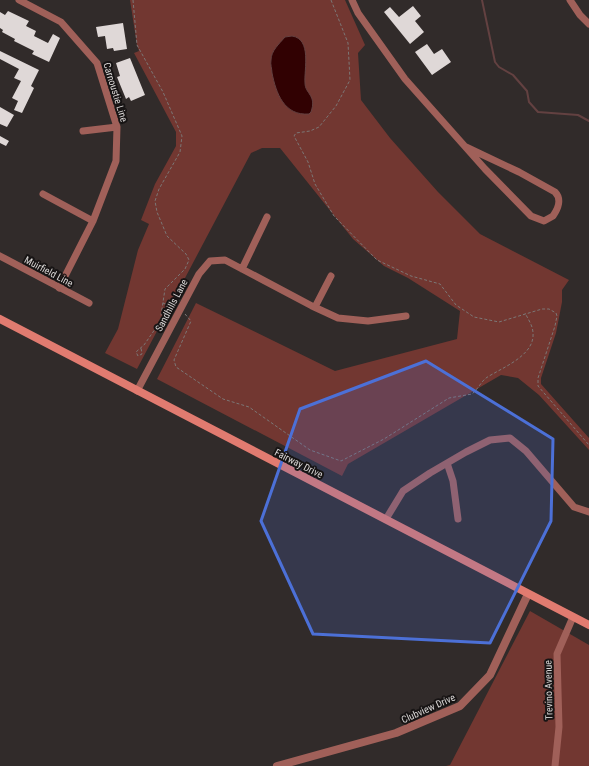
<svg xmlns="http://www.w3.org/2000/svg" width="589" height="766" viewBox="0 0 589 766" font-family="'Roboto Condensed',sans-serif">
<style>
.green{fill:#723731}
.water{fill:#310102;stroke:#634141}
.lines{fill:none;stroke-linecap:round;stroke-linejoin:round}
.stream{stroke:#634141;stroke-width:2}
.building{fill:#dfd8d7}
.path{stroke:#7c7776;stroke-width:1;stroke-dasharray:3 2;stroke-linecap:butt}
.minor{stroke:#a06059;stroke-width:7}
.tertiary{stroke:#a06059;stroke-width:8}
.secondary{stroke:#e17b70;stroke-width:8}
.marked{fill:#4c70d7;fill-opacity:0.2;stroke:#4c70d7;stroke-width:3;stroke-linejoin:round}
.labels{text-anchor:middle;stroke-width:4;stroke-linejoin:round;paint-order:stroke}
.street-label{font-size:10px;fill:#d8d5d4;stroke:#171414}
</style>
<rect width="100%" height="100%" fill="#312b2a"/>
<path class="green" d="M130 0H345L365 45 358 53 361 100 390 138 438 192 480 234 569 280 562 290V302L556 333 541 378V384L589 438V450L539 395 518 378 501 375 348 464 342 476 157 379 196 303 335 371 457 339 460 311 408 278 384 266 353 239 280 148H262L251 153 137 369 105 353 118 329 138 250 149 224 141 220 155 184 176 146V132L134 53 139 51 137 45Z
M530 611 589 645V766H446L450 765Z"/>
<path class="water" d="M292 36C312 39 304 69 305 83 305 94 317 95 311 112L309 114C284 116 276 93 272 73 272 69 270 64 271 60 271 51 279 44 285 37Z"/>
<g class="lines">
<path class="stream" d="M482 0 495 62 499 67 513 75 527 91 529 102 538 112 578 115 589 121"/>
</g>
<path class="building" d="M413 6 421 16 415 21 424 32 410 44 384 12 390 7 399 17Z
M8 11 29 21 26 26 36 31 34 36 48 43 53 34 60 38 49 62 32 54 34 51 14 41 15 39 2 32 3 30 0 28V12L5 15Z
M123 23 127 49 114 51 113 48 107 49 105 36 98 37 96 27Z
M427 44 434 54 442 49 451 62 432 75 415 52Z
M0 51 39 70 31 86 34 88 22 113 14 110 18 101 12 98 21 81 14 78 19 69 0 59Z
M130 58 145 95 131 101 129 97 126 99 119 82 117 77 120 76 116 63Z
M0 107 14 115 7 127 0 124Z
M0 136 9 141 6 146 0 143Z"/>
<g class="lines">
<path class="path" d="M133 0 137 45 163 92 182 136 180 152 159 189 155 201 157 212 167 236 186 254 189 260 185 269 165 289 160 322 144 345 136 352 138 356 142 354 141 348
M331 0 348 43 350 80 336 106 319 127 310 131 296 133 294 136 308 162 315 184 334 216 377 260 411 276 440 284 456 305 474 317 499 322 542 309H549L556 313 557 316 555 326 538 378V386L589 445
M163 303 174 308
M185 314 191 321 174 360 176 367 223 399 249 407 310 450 341 461 384 439 449 398 472 394C478 389 481 382 486 378 501 368 535 356 533 333 533 326 528 319 525 313"/>
<path class="minor" d="M19 0 61 22 97 63 117 127 116 161 93 221 59 288
M352 0 358 13 405 79 485 169 531 216 544 221 553 216C558 209 562 199 555 192L519 172 466 147
M570 0 580 15 589 24
M83 131 117 127
M43 194 93 221
M0 256 89 303
M242 269 267 217
M315 307 331 276
M137 391 199 274 210 261 225 260 312 306 338 318 368 321 406 316
M447 463 453 481 458 519
M386 519 403 491 430 473 466 452 490 440 510 438 526 451 574 507 589 512
M555 766 559 727 557 654 573 617"/>
<path class="tertiary" d="M277 766 396 733 460 706 490 675 528 594"/>
<path class="secondary" d="M0 319 589 625"/>
</g>
<path class="marked" d="M426 361 553 439 551 521 490 643 313 634 261 521 300 409Z"/>
<g class="labels">
<g class="street-label">
<text transform="translate(116 92) rotate(73)" y="4">Carnoustie Line</text>
<text transform="translate(49 271) rotate(28)" y="4">Muirfield Line</text>
<text transform="translate(171 305) rotate(-62)" y="4">Sandhills Lane</text>
<text transform="translate(299 463) rotate(27)" y="4">Fairway Drive</text>
<text transform="translate(548 690) rotate(-91)" y="4">Trevino Avenue</text>
<text transform="translate(428 708) rotate(-24)" y="4">Clubview Drive</text>
</g>
</g>
</svg>
